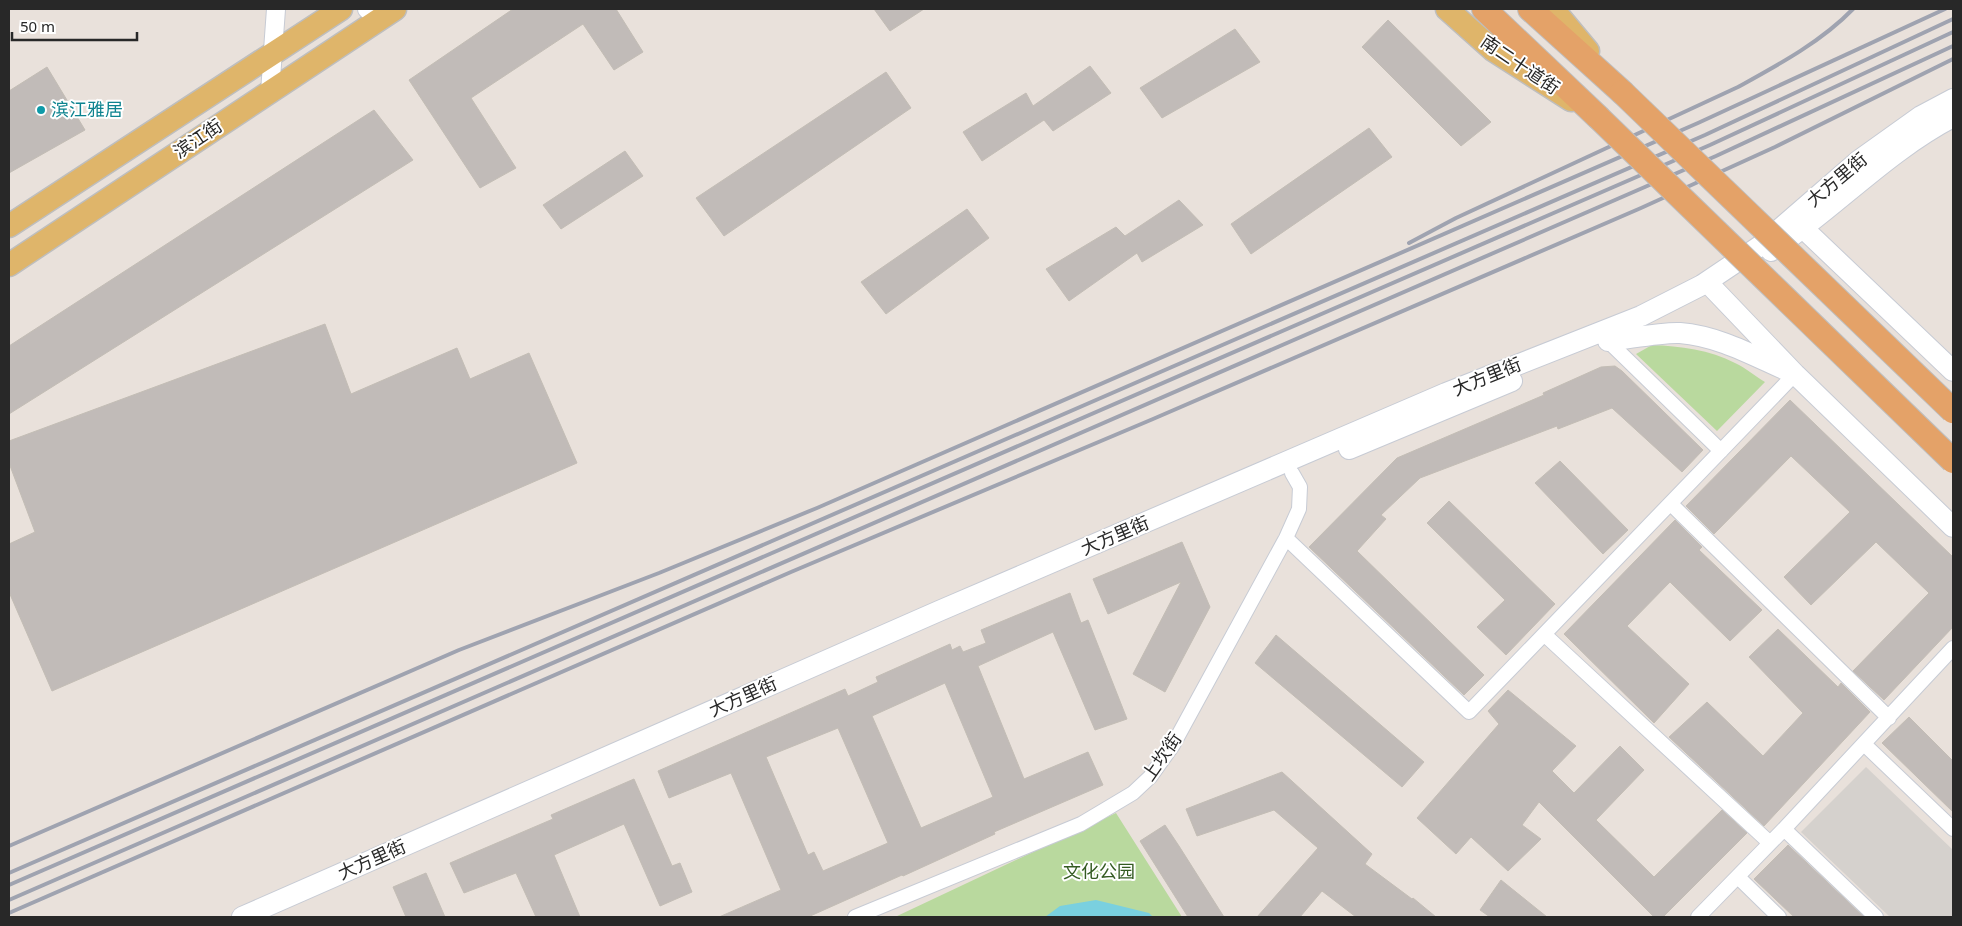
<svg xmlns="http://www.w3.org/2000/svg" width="1962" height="926" viewBox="0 0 1962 926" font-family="'Noto Sans','Noto Sans SC',sans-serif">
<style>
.green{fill:#b9d99e}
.plaza{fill:#d5d1cd}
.water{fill:#7ad0df}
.building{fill:#c1bbb8;stroke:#c3bdb5;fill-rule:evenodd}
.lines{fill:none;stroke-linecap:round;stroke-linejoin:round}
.minor-casing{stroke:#c7cbd4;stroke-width:16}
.tertiary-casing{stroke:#c7cbd4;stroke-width:20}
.secondary-casing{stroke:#c7cbd4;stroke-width:22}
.primary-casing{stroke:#bebebe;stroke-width:25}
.trunk-casing{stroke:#bebebe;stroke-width:26}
.minor{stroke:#fff;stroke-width:14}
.tertiary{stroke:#fff;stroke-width:18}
.secondary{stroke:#fff;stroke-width:20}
.primary{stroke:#dfb56a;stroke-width:22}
.trunk{stroke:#e4a268;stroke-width:24}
.rail{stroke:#9fa3b0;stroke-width:4}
.trunk-bridge-casing{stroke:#bebebe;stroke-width:26;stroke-linecap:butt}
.trunk-bridge{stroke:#e4a268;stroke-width:24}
.culture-dot{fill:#0f9aa8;stroke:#fff;stroke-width:2}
.labels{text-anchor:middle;stroke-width:4;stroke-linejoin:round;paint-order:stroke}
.street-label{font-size:18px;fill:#282828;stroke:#fff}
.culture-label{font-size:18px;fill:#0d838f;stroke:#fff;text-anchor:start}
.park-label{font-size:18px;fill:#345b22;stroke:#fff}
</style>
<rect width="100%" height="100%" fill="#e9e1db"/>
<path class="green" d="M1652 345C1680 346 1710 350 1735 363 1746 368 1755 376 1765 382L1717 431 1636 354Z
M1116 813 1182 917H895Z"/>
<path class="plaza" d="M1866 767 1953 850V917H1890L1801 832Z"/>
<path class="water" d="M1096 900 1149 913 1153 917H1045L1060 906Z"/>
<path class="building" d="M513 9H616L643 52 614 70 583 24 471 98 516 168 480 188 409 80Z
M874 9H924L890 31Z
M1388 20 1491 122 1461 146 1362 47Z
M1235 29 1260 62 1162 118 1140 88Z
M1090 66 1111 93 1053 131 1044 120 982 161 963 132 1026 93 1033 106Z
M47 67 85 130 9 173V91Z
M886 72 911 108 724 236 696 198Z
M374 110 413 160 9 414V346Z
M1369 128 1392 157 1251 254 1231 224Z
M625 151 643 176 561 229 543 205Z
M1179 200 1203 225 1142 262 1137 253 1069 301 1046 269 1116 227 1125 236Z
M967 209 989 238 886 314 861 282Z
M325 324 351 394 457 348 470 379 529 353 577 463 52 691 9 592V544L35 532 9 463V441Z
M1615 366 1622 371 1703 450 1682 472 1612 408 1558 429 1557 426 1420 478 1381 515 1386 519 1357 551 1484 675 1464 695 1309 547 1397 458 1544 395 1543 393 1601 367Z
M1790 400 1953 557V627L1884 700 1853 671 1929 593 1876 542 1811 605 1784 577 1850 512 1791 456 1714 534 1686 506Z
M1560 461 1628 530 1603 554 1535 483Z
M1449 501 1555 604 1506 655 1477 627 1505 600 1427 523Z
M1675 520 1702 547 1699 550 1762 610 1730 641 1670 582 1627 626 1689 684 1654 723 1564 634Z
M1182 542 1210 607 1165 692 1133 674 1181 582 1108 614 1093 579Z
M1070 593 1081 623 1088 620 1127 719 1095 730 1053 632 978 666 1024 779 1088 752 1103 785 994 832 995 834 903 876 902 875 808 917H719L781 890 731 773 669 798 658 771 845 689 848 696 878 682 876 677 950 644 952 650 960 646 963 652 986 643 981 630ZM945 683 993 797 921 828 872 716ZM838 728 888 843 823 871 814 852 808 855 766 757Z
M1778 629 1838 687 1841 683 1870 712 1764 826 1669 737 1707 702 1763 756 1803 713 1749 657Z
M1276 635 1424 762 1402 787 1255 663Z
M1508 690 1576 746 1552 771 1574 793 1620 746 1644 770 1596 820 1654 877 1722 810 1747 833 1663 917H1654L1539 802 1522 825 1541 839 1508 871 1471 837 1456 854 1417 818 1499 724 1488 711Z
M1909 717 1953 761V812L1882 743Z
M1282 772 1372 854 1365 864 1412 899 1413 898 1436 917H1356L1322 891 1300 917H1257L1318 848 1274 810 1197 836 1186 809Z
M634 779 672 866 680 863 692 892 660 906 624 824 554 855 580 917H536L516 873 464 893 450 863 553 819 551 815Z
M1165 825 1179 846 1224 917H1188L1140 841Z
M1788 845 1864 917H1794L1754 879Z
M426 873 445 917H406L393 887Z
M1501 880 1547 917H1490L1480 910Z"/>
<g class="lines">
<defs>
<path id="minor" d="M1608 341 1721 451
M1671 504 1889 718
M1286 538 1469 712 1795 374
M1545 635 1770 843
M1864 744 1953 829
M1784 829 1876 917
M1738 877 1779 917
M855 917 1081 824 1133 793 1150 777 1173 745 1286 538 1299 509 1300 487 1292 473
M1698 917 1784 829 1953 648"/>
<path id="tertiary" d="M270 92 276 9"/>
<path id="secondary" d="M368 9 387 14
M1804 229 1953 371
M1771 251C1834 209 1886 152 1953 117
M1707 282 1795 374 1953 527
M1608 341C1628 339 1661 332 1680 333 1718 336 1752 355 1786 370
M1349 449 1512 381
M242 917 939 611 1446 393 1641 316 1702 285 1760 246 1858 161 1921 116 1953 99"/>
<path id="primary" d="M1447 9 1493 50 1571 100
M1553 9 1588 51
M9 226 341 9
M9 265 395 9"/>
<path id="trunk" d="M1484 9 1598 117
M1530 9 1622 92"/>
</defs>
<use href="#minor" class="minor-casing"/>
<use href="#tertiary" class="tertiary-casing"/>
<use href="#secondary" class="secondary-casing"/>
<use href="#primary" class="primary-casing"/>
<use href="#trunk" class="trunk-casing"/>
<use href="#minor" class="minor"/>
<use href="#tertiary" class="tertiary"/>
<use href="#secondary" class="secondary"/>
<use href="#primary" class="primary"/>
<use href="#trunk" class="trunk"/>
<path class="rail" d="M1409 243 1456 218 1738 87C1778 65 1821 42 1853 9
M9 846 459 650 659 573 817 508 1698 123 1945 9
M9 873 1705 135 1953 19
M9 885 1710 145 1953 32
M9 900 1716 156 1953 46
M9 913 791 572 1153 419 1641 208 1775 147 1953 59"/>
<defs>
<path id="trunk-bridge" d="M1622 92 1953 411
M1598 117 1953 461"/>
</defs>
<use href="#trunk-bridge" class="trunk-bridge-casing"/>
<use href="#trunk-bridge" class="trunk-bridge"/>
</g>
<circle class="culture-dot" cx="41" cy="110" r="5"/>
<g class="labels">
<g class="street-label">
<text transform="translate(1520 65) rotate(34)" y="6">南二十道街</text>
<text transform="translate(198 139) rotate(-34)" y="6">滨江街</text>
<text transform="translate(1837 180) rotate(-40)" y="6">大方里街</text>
<text transform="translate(1487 377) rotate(-22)" y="6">大方里街</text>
<text transform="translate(1115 536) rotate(-23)" y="6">大方里街</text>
<text transform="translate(743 697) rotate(-24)" y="6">大方里街</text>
<text transform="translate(1162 757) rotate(-55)" y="6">上坎街</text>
<text transform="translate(372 860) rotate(-24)" y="6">大方里街</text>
</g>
<g class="culture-label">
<text x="51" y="116">滨江雅居</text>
</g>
<g class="park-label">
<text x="1099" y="878">文化公园</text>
</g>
</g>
<rect width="1962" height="926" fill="none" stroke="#282828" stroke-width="20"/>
<path d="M12 32v8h125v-8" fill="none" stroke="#282828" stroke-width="2.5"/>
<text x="20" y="32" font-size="15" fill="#282828" stroke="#ffffff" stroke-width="4" paint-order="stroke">50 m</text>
</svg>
